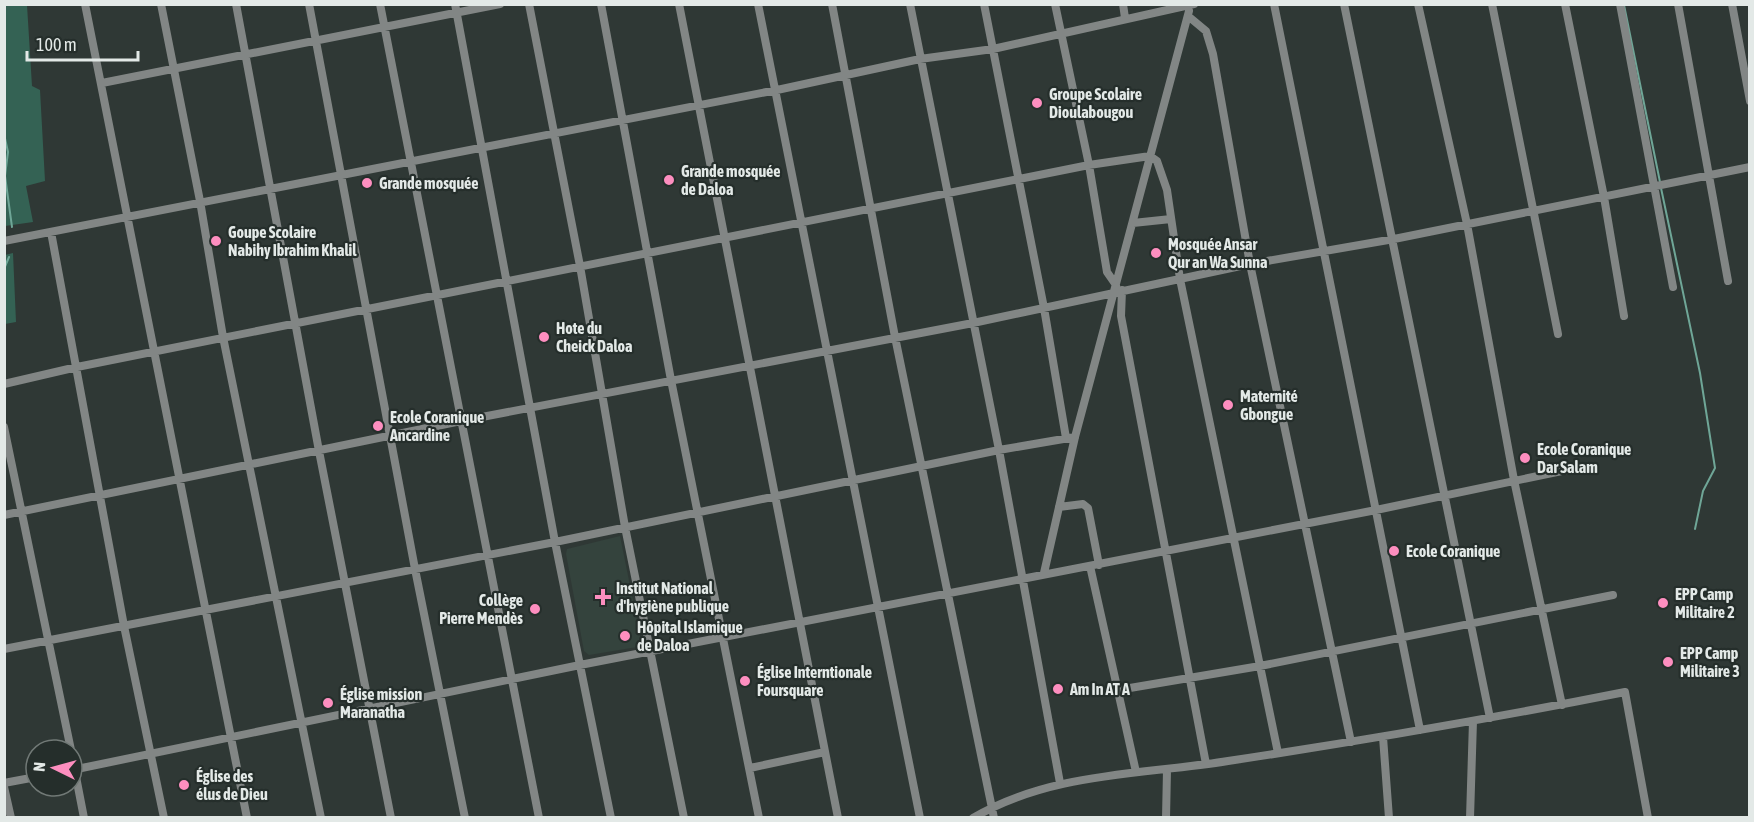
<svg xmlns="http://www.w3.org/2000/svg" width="1754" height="822" viewBox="0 0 1754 822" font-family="'Asap Condensed',sans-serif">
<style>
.built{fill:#34433d}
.green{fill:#346254}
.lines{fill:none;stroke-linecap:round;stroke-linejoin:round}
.stream{stroke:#6fa697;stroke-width:2}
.minor{stroke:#828685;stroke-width:8}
.poi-dot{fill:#fd8ebf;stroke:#252e2b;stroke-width:2}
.labels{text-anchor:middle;stroke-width:4.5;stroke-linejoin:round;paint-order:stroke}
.poi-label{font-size:16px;font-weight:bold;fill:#e3e9e7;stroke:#252e2b;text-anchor:start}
</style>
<rect width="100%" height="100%" fill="#2f3835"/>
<path class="built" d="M620 536 641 640 637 647 589 655 584 651 566 554 567 549Z"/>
<path class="green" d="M5 4 27 5 32 86 40 90 45 181 26 186 33 222 5 226Z
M13 253 16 322 5 324V255Z"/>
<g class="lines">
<path class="stream" d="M1624 5 1660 182
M4 134 8 152 5 176 12 227
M1661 188 1700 373 1715 468 1703 491 1695 529
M4 269 9 257"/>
<path class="minor" d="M85 4 247 818
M161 4 200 201 223 337 321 818
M236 4 319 451 391 818
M309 4 415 569 465 818
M380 4 539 818
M455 4 555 542 611 818
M529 4 580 266 625 527 684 818
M601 4 671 380 759 818
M679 4 838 818
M758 4 920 818
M832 4 895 337 994 818
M910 4 999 450 1060 783
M984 4 1044 308 1066 438
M1055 4 1089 165 1107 272 1116 285
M1123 4 1125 18
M1274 4 1420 730
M1344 4 1490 718
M1418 4 1467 224 1514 480 1562 705
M1492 4 1558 334
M1565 4 1604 197 1624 316
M1620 4 1673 287
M1678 4 1728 281
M1732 4 1750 101
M1188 16 1206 31 1213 54 1250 264 1351 742
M102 83 500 4
M1133 223 1171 219
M51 232 124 626 164 818
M4 241 777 90 920 59 993 49 1194 4
M1122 290 1121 316 1206 764
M4 384 77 367 1089 165 1150 156 1157 161 1167 190 1180 279 1278 753
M4 427 71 750
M1059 507 1083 504 1088 508 1099 565
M4 515 461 421 973 323 1250 264 1394 239 1750 167
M1090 566 1136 772
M1044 573 1075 437 1189 11
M4 649 555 542 999 450 1075 437
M1118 690 1260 666 1613 595
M1383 737 1389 818
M72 756 84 818
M750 768 825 752
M72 770 580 665 1376 510 1581 467
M4 783 36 777
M4 787 11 818
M973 818C1051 772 1141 775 1228 761 1361 741 1494 718 1625 692L1648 818
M1166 818 1167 770
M1470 818 1473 721"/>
</g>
<g class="poi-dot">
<circle cx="1037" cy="103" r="6"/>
<circle cx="669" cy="180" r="6"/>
<circle cx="367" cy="183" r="6"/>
<circle cx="216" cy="241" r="6"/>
<circle cx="1156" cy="253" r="6"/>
<circle cx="544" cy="337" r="6"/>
<circle cx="1228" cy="405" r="6"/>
<circle cx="378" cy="426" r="6"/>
<circle cx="1525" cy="458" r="6"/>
<circle cx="1394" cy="551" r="6"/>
<path d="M600 588h6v6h6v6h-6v6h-6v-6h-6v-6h6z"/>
<circle cx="1663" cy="603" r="6"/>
<circle cx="535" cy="609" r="6"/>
<circle cx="625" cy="636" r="6"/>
<circle cx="1668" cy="662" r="6"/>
<circle cx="745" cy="681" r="6"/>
<circle cx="1058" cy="689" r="6"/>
<circle cx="328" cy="703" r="6"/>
<circle cx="184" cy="785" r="6"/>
</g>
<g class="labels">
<g class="poi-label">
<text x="1049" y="100">Groupe Scolaire<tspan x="1049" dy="18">Dioulabougou</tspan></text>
<text x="681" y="177">Grande mosquée<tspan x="681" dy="18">de Daloa</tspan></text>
<text x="379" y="189">Grande mosquée</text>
<text x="228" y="238">Goupe Scolaire<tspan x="228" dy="18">Nabihy Ibrahim Khalil</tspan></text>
<text x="1168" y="250">Mosquée Ansar<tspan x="1168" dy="18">Qur an Wa Sunna</tspan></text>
<text x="556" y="334">Hote du<tspan x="556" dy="18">Cheick Daloa</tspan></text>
<text x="1240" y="402">Maternité<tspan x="1240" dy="18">Gbongue</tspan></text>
<text x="390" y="423">Ecole Coranique<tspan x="390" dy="18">Ancardine</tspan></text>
<text x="1537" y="455">Ecole Coranique<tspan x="1537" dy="18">Dar Salam</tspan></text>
<text x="1406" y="557">Ecole Coranique</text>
<text x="616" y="594">Institut National<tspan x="616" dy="18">d'hygiène publique</tspan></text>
<text x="1675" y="600">EPP Camp<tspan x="1675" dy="18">Militaire 2</tspan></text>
<text x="523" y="606" text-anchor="end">Collège<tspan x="523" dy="18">Pierre Mendès</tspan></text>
<text x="637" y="633">Hôpital Islamique<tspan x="637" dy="18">de Daloa</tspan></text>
<text x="1680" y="659">EPP Camp<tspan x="1680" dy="18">Militaire 3</tspan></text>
<text x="757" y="678">Église Interntionale<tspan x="757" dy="18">Foursquare</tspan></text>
<text x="1070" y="695">Am In AT A</text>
<text x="340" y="700">Église mission<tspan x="340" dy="18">Maranatha</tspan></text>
<text x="196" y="782">Église des<tspan x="196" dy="18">élus de Dieu</tspan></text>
</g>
</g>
<rect width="1754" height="822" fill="none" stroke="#e3e9e7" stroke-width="12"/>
<g transform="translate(54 768) rotate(275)"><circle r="28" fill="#252e2b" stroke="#717976" stroke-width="1.5"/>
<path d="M0-4.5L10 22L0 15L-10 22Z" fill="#fd8ebf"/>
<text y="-9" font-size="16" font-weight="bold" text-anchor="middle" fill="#e3e9e7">N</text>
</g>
<path d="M27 51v9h111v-9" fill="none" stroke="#e3e9e7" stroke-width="3"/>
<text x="36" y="51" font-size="18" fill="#e3e9e7" stroke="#252e2b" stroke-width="4.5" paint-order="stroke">100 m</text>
</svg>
